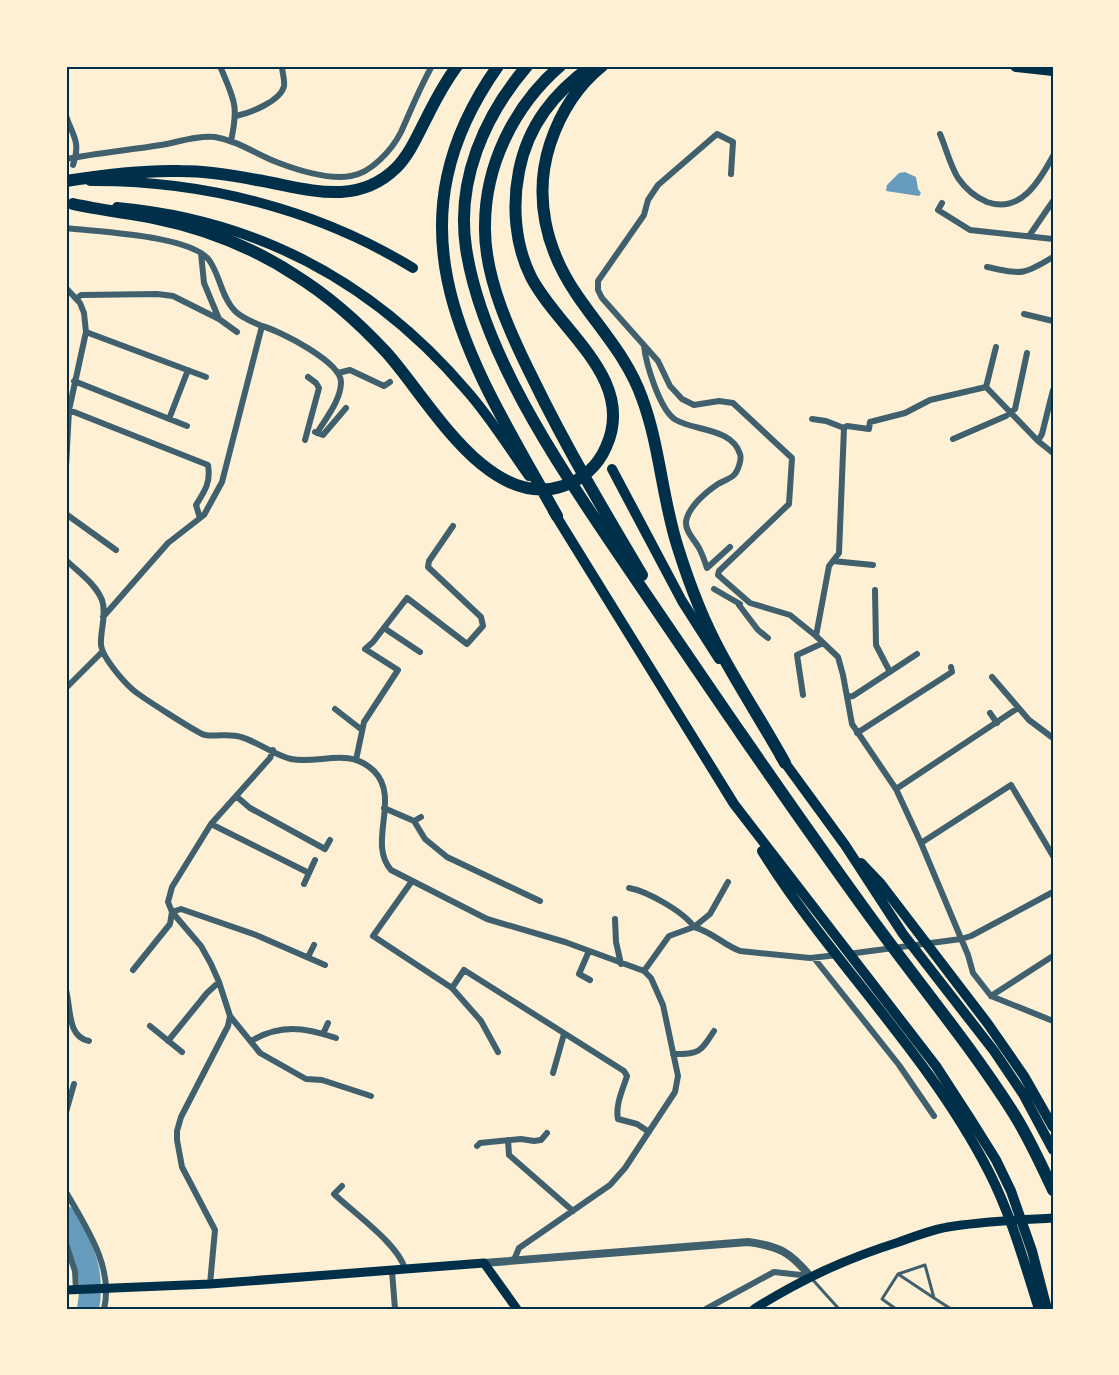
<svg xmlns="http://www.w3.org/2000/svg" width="1119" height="1375" viewBox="0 0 1119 1375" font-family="'Fira Sans Condensed',sans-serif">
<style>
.water{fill:#669bbc}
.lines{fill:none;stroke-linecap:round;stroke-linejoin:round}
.river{stroke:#669bbc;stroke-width:22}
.service{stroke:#3f606c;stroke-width:3}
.minor{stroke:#3f606c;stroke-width:6}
.tertiary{stroke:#3f606c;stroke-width:8}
.secondary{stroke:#003049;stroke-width:9}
.primary{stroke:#003049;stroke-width:10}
.motorway{stroke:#003049;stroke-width:12}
.neatline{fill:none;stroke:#003049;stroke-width:2}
</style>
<rect width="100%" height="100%" fill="#fdf0d5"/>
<path class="water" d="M905 172 916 177 918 189 921 193 919 196 886 191 887 185 899 173Z"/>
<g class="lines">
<path class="river" d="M66 1217C83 1247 95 1273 88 1309"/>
<path class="service" d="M898 1274 934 1298
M812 1279 839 1309
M896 1309 882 1299 898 1274 925 1265 934 1298 951 1309"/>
<path class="minor" d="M220 66C234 100 239 104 231 141
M66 116C73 137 81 141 73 165
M236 116C250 113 281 101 284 86 285 80 282 72 282 66
M940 134C946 148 950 165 958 178 965 188 975 197 987 202 1020 214 1039 182 1053 156
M66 159C97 153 130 150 161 145 179 142 197 135 215 137 239 141 257 155 279 163 300 171 328 180 351 176 371 173 392 150 401 132 411 110 420 87 432 66
M731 174 733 142 717 134 658 185 648 200 644 215 598 281V290L602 298 658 361 670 386 682 399 694 405 719 401 733 403 792 458 789 504 719 571 718 575 750 603 790 615 816 636
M942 203 938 210 970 230 1053 239
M66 228C97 232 190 235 209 260 220 275 221 296 234 310 241 318 253 322 262 326L222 482 204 515 168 543 103 617
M1029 236 1053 201
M201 253 204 283 219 319
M987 267C1022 274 1022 276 1053 257
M66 288 80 303 84 313 86 332 69 410 66 467
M76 299 81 295 157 294 173 296 219 319 237 332
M1024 314 1053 321
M262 326C280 331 341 362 341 382 341 400 326 418 317 433
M86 332 206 377
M644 346C646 364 660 411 676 420 695 431 732 428 740 454 742 459 738 471 734 475 730 479 723 481 718 484 706 492 688 507 686 522 685 532 696 541 700 550 703 556 705 562 707 568L730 547
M338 373 350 370 384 386 390 382
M74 381 187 426
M986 387 996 347
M1053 390 1042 434 1038 441 1053 453
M69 410 208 465C211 482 205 491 196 505L200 518
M169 419 188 370
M812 419 826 421 844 428 839 553 829 566 816 636 838 657 843 675 852 724 896 789 921 843 968 955 973 973 991 996 1053 1021
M844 428 847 426 869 429 870 422 905 413 930 400 986 387 1038 441
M315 432 323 435 346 408
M953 439 1006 416 1015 409 1027 353
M305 440 319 388 316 383 308 377
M66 514 116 550
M66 560C78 572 95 583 102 600 107 614 100 631 101 645 102 657 123 681 132 689 138 695 199 734 205 735 217 737 229 733 241 737 258 742 274 755 291 759 319 765 348 746 374 771 401 798 367 843 391 870L487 919 565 942 644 971 651 978 663 1005 678 1076 675 1092 625 1168 610 1185 519 1248 514 1260
M833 561 873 565
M714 589 740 604
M875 590 876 645 890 672
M739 605 758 630 768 638
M384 628 420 652
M992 677 1029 720 1053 738
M66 688 102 652
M803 695 797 655 823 643
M847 697 853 696 917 654
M335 709 362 730
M990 713 997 723
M857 733 952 672 951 667
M356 760 364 722 398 670 365 649 373 642 407 598 467 644 483 626 481 617 428 567 429 561 453 526
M896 789 1018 708
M236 796 250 808 325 849 330 840
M384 808 414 821 421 817
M414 821 425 839 447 857 540 901
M211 824 309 873
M921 843 1011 785 1053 856
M412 881 373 936 452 988 464 970 624 1071 627 1076C623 1089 615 1105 618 1119L637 1124 649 1132
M304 884 315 860
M629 888C647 891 684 912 694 927L710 914 728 882
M615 919 616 942 621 964
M589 951 579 974 590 980
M848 954 961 939 971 936 1053 892
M308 957 314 945
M814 958 899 1065 934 1116
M133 970 170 924 172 912 181 909 256 935 325 965
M644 971 669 936 694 927C712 932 724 945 740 951L810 958 838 955
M452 988 481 1021 498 1052
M66 990C71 1008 67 1037 89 1041
M991 996 1053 956
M230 1016 260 1053 306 1079 322 1080 371 1096
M150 1026 182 1052
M323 1034 328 1023
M168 1041 207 993 219 982
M251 1041C280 1024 304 1027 336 1038
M673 1054C699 1054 700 1053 714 1031
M553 1073 564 1034
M66 1112 74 1084
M508 1140 509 1155 573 1211
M477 1146 480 1143 521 1139 534 1141 541 1140 547 1133
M342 1186 334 1194C354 1213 398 1244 405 1269
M66 1192C86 1227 114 1267 104 1309
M66 1244 75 1271 76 1290
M392 1271 395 1309
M210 1284 215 1230 182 1167 177 1140V1131L181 1117 228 1026 230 1016 219 982 211 964 201 946 172 912 168 902 172 887 211 824 270 758 273 750
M706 1309 774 1272 810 1276"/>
<path class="tertiary" d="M484 1263 748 1242C779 1246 790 1252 810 1276"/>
<path class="secondary" d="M66 1290 210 1284 484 1263 517 1309
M754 1309C802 1279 845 1259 899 1242 915 1236 931 1230 948 1227 983 1221 1018 1220 1053 1218"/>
<path class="primary" d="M90 181C202 180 317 209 413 268
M117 207C258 220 375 283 467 391 490 417 509 448 529 476
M612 469 682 601 719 659
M553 511 734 804 936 1066 971 1120 996 1160 1011 1191 1032 1251 1047 1309
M780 756 845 845 903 934 994 1051 1023 1094 1053 1150
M762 851C831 962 929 1054 989 1172 1011 1215 1024 1262 1039 1309
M861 863 881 884 988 1024 1024 1076 1053 1127"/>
<path class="motorway" d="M498 66C380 233 472 364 557 516
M527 66C484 116 456 181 466 248 482 355 562 470 622 559 702 677 782 795 866 911 915 979 969 1043 1014 1114 1029 1138 1041 1164 1053 1190
M560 66C514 106 485 165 485 226 484 278 511 335 534 381 566 447 604 511 642 575
M602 66C577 86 560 114 550 144 533 197 546 250 577 295 600 329 628 358 642 398 660 446 662 499 678 548 689 583 703 620 721 653 741 690 764 725 785 763
M1016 66 1053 70
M66 181C103 175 142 170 180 171 206 171 232 175 257 180 306 188 355 208 396 168 410 154 418 134 427 117 436 99 445 82 457 66
M73 204C100 210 127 213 154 218 204 228 252 247 295 275 329 296 359 323 386 352 428 398 487 511 563 486 582 480 598 466 606 447 637 379 559 331 531 277 515 245 512 206 519 171 528 125 554 93 591 66"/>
</g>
<rect width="1119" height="1375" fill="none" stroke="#fdf0d5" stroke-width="135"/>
<rect x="68" y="68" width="984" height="1240" class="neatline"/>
</svg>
